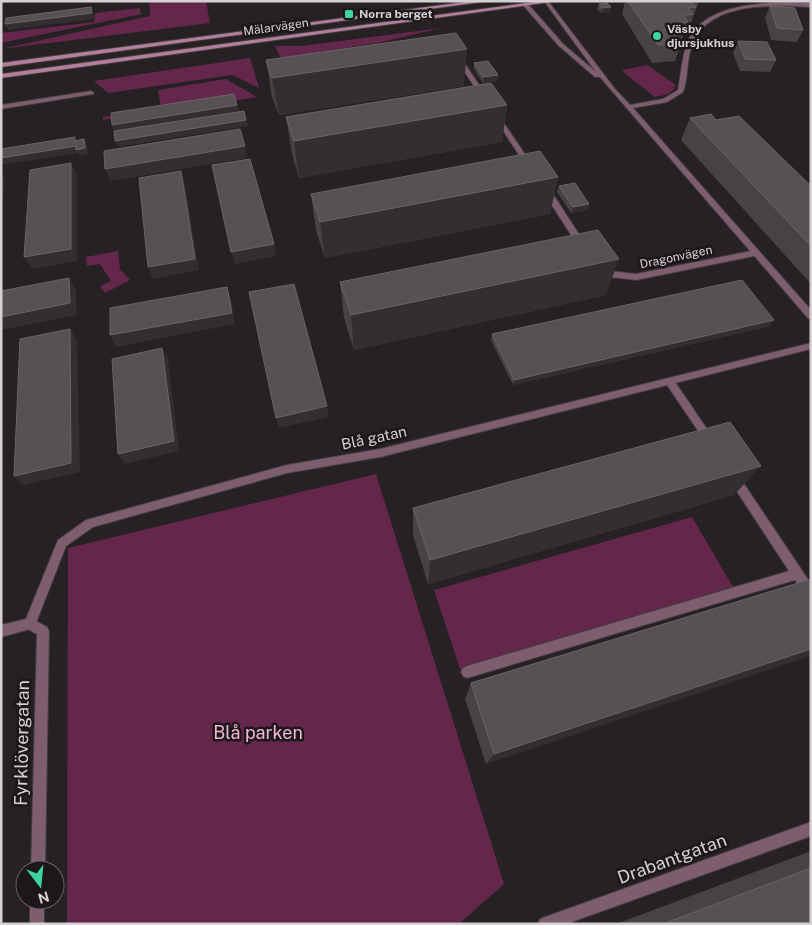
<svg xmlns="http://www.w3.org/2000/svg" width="812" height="925" viewBox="0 0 812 925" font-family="'Public Sans',sans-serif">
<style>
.green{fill:#64274b}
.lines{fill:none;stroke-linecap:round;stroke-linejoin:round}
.service-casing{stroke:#423d3f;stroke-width:2}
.pedestrian-casing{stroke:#423d3f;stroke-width:2}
.minor-casing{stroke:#423d3f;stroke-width:2}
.secondary-casing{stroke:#423d3f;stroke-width:2}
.service{fill:#7e5d6e;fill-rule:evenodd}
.pedestrian{fill:#7e5d6e;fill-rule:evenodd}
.minor{fill:#7e5d6e;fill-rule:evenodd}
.secondary{fill:#b27e9a;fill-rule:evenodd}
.wall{fill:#474244}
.shaded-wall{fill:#332e30}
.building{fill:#565153;stroke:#6a6567}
.poi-dot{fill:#3dd4a3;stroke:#1c171a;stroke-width:2}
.labels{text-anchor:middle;stroke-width:5;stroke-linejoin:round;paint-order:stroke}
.far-poi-label{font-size:12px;font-weight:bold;fill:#d5d1d3;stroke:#1c171a;text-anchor:start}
.far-street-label{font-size:12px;fill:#d5d1d3;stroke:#1c171a}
.street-label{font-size:15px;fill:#d5d1d3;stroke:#1c171a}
.near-park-label{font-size:18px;fill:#f5b6d6;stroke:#1c171a}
.near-street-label{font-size:18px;fill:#d5d1d3;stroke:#1c171a}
</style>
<rect width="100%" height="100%" fill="#262123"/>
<path class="green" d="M149 1H206L210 23 1 49 150 16Z
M140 8 141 14 1 43V33L94 22 95 13Z
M441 28 382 42 283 58 280 57 275 46H302Z
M250 58 259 88 232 75 108 93 94 81Z
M647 65 676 85C672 95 664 95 654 97 643 86 632 81 622 70Z
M226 79 257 97 103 120V117L161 108 158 90Z
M118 251 120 269 130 280 105 293 100 286 111 281 100 264 87 266 86 257Z
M376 474 504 884 459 924H67L68 548Z
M692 517 736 592 462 675 434 590Z"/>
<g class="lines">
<defs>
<path id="service" d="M457 58H461L487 97 486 98H482L456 59Z
M495 116H499L533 166 531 167H527L494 117Z
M543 188H549L586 245 585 247H579L542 190Z
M756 250 759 251V255L636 280 601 276 597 273 601 270 636 274Z
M670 378 673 379 713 438 715 441 713 444H707L667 385 665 382 667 379Z
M734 474 738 475 811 584V599L807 598 795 580 467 678 463 676 461 672 463 668 467 666 789 571 730 481 729 478 730 475Z
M30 618 47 627 49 631 45 870H31L37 634 26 628 24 624 26 620Z
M30 900H44V924H30Z"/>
<path id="pedestrian" d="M380 449 384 450 385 453 384 456 380 457 287 473 93 527 66 546 34 628 30 630 26 628 24 624 58 540 86 520 287 465Z"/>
<path id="minor" d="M544 1H548L615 89 630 105 663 99 678 90C681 74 682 56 688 41 706 0 774 2 811 3V7C775 5 714 1 694 40 686 55 689 76 683 92L667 102 633 108 811 310V319L808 318 600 77H595L559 46 523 5 528 4 563 44 596 72Z
M91 91 94 93 93 94 1 109V105Z
M811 343V349L380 457 376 456 375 453 376 450 380 449Z
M30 618 34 620 36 624 34 628 1 637V625Z
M811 822V836L566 924H538L540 919 545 917Z"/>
<path id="secondary" d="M472 1H489L1 67V63Z
M541 1H558L1 78V74Z"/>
</defs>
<use href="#service" class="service-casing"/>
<use href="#pedestrian" class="pedestrian-casing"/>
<use href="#minor" class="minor-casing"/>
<use href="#secondary" class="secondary-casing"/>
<use href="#service" class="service"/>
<use href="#pedestrian" class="pedestrian"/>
<use href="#minor" class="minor"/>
<use href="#secondary" class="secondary"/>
</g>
<path class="wall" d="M625 1H699L688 31 685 32 682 39H679L678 41 681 44 675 61 652 63 622 14Z
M599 4 610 13H601L597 9Z
M770 6 803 30 797 42 771 40 765 18Z
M738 41 776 60 770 72 740 71 733 53Z
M266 60 464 86 279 115 272 97Z
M474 63 498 75 497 81 483 83 474 69Z
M507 105 502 142 299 178 292 154 286 117Z
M690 118 716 120 811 186V284L681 140Z
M558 177 550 214 325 258 316 231 311 194Z
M559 186 588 210 571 213 557 192Z
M340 282 606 295 354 350 344 318Z
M770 326 513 385 491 340 492 334Z
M734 495 428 584 413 535V508Z
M811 579 486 764 465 699 471 683Z
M811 851V924H616Z"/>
<path class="shaded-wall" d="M1 1H10V3L1 4Z
M268 1H286L269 4Z
M91 7 94 13V19L8 30 5 24Z
M611 7 610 13H601L602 8Z
M467 49 464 86 279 115 272 78Z
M498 75 497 81 483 83V77Z
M237 105 239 111 114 131 112 125Z
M507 105 502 142 299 178 294 141Z
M246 120 248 126 118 147 115 141Z
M84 139 87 145 88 154 79 156 78 153 1 165V158Z
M245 146 247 158 110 181 105 169Z
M71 163 77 175V261L32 269 24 257Z
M181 171 185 184 199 270 153 279 148 267Z
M1 173 5 179 3 199H1Z
M558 177 550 214 325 258 320 222Z
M589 204 588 210 571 213 573 207Z
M274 244 276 256 235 264 231 252Z
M619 259 606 295 354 350 351 315Z
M69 278 76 290 77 315 1 330V317Z
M227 287 231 299 235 324 116 347 110 335Z
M774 320 770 326 513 385 514 380Z
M70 329 77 340 80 472 24 485 14 476Z
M162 348 168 359 179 451 125 464 118 454Z
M327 406 329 417 279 428 276 418Z
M761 466 734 495 428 584 430 560Z
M811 649V656L486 764 494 754Z"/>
<path class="building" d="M628 1H699L691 2 696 7 688 8 693 14 683 15 688 22 676 23 682 31 672 32 681 44 658 45Z
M607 3 611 7 602 8 599 4Z
M770 6 795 8 803 30 777 28Z
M91 7 92 13 5 24 6 18Z
M456 33 467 49 272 78 266 60Z
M738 41 767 42 776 60 745 59Z
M488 61 498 75 483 77 474 63Z
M491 83 507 105 294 141 286 117Z
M234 94 237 105 112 125 111 113Z
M244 111 246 120 115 141 114 131Z
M711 114 716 120 739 116 811 186V246L690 118Z
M240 129 245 146 105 169 104 151Z
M75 137V141L84 139 85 148 76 150V146L1 158V149Z
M540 151 558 177 320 222 311 194Z
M250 159 274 244 231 252 212 165Z
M71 163V249L24 257 30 170Z
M181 171 195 259 148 267 139 178Z
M575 183 589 204 573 207 559 186Z
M598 230 619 259 351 315 340 282Z
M69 278 70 303 1 317V291Z
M742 280 774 320 514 380 492 334Z
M294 284 327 406 276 418 249 292Z
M227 287 232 313 110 335V308Z
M70 329 71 463 14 476 20 339Z
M162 348 174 441 118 454 112 359Z
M730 422 761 466 430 560 413 508Z
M811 579V649L494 754 471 683Z
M811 868V924H663Z"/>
<g class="poi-dot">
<rect x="344" y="9" width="10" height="10" rx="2.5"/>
<circle cx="657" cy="36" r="5"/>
</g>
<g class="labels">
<g class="far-poi-label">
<text x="359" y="18">Norra berget</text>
<text x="667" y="33">Väsby<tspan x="667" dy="14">djursjukhus</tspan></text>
</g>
<g class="far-street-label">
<text transform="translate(276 27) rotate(-8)" y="4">Mälarvägen</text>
<text transform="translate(676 257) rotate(-12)" y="4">Dragonvägen</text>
</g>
<g class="street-label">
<text transform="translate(374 438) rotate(-12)" y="5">Blå gatan</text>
</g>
<g class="near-park-label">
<text x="258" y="739">Blå parken</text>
</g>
<g class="near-street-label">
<text transform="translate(22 743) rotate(-89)" y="6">Fyrklövergatan</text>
<text transform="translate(672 859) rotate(-20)" y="6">Drabantgatan</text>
</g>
</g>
<rect width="812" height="925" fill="none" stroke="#d5d1d3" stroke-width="5"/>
<g transform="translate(40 885) rotate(164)"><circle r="24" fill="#1c171a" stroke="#666164"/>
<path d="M0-4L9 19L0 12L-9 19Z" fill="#3dd4a3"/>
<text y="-8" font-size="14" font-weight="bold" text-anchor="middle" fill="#d5d1d3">N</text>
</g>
</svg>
